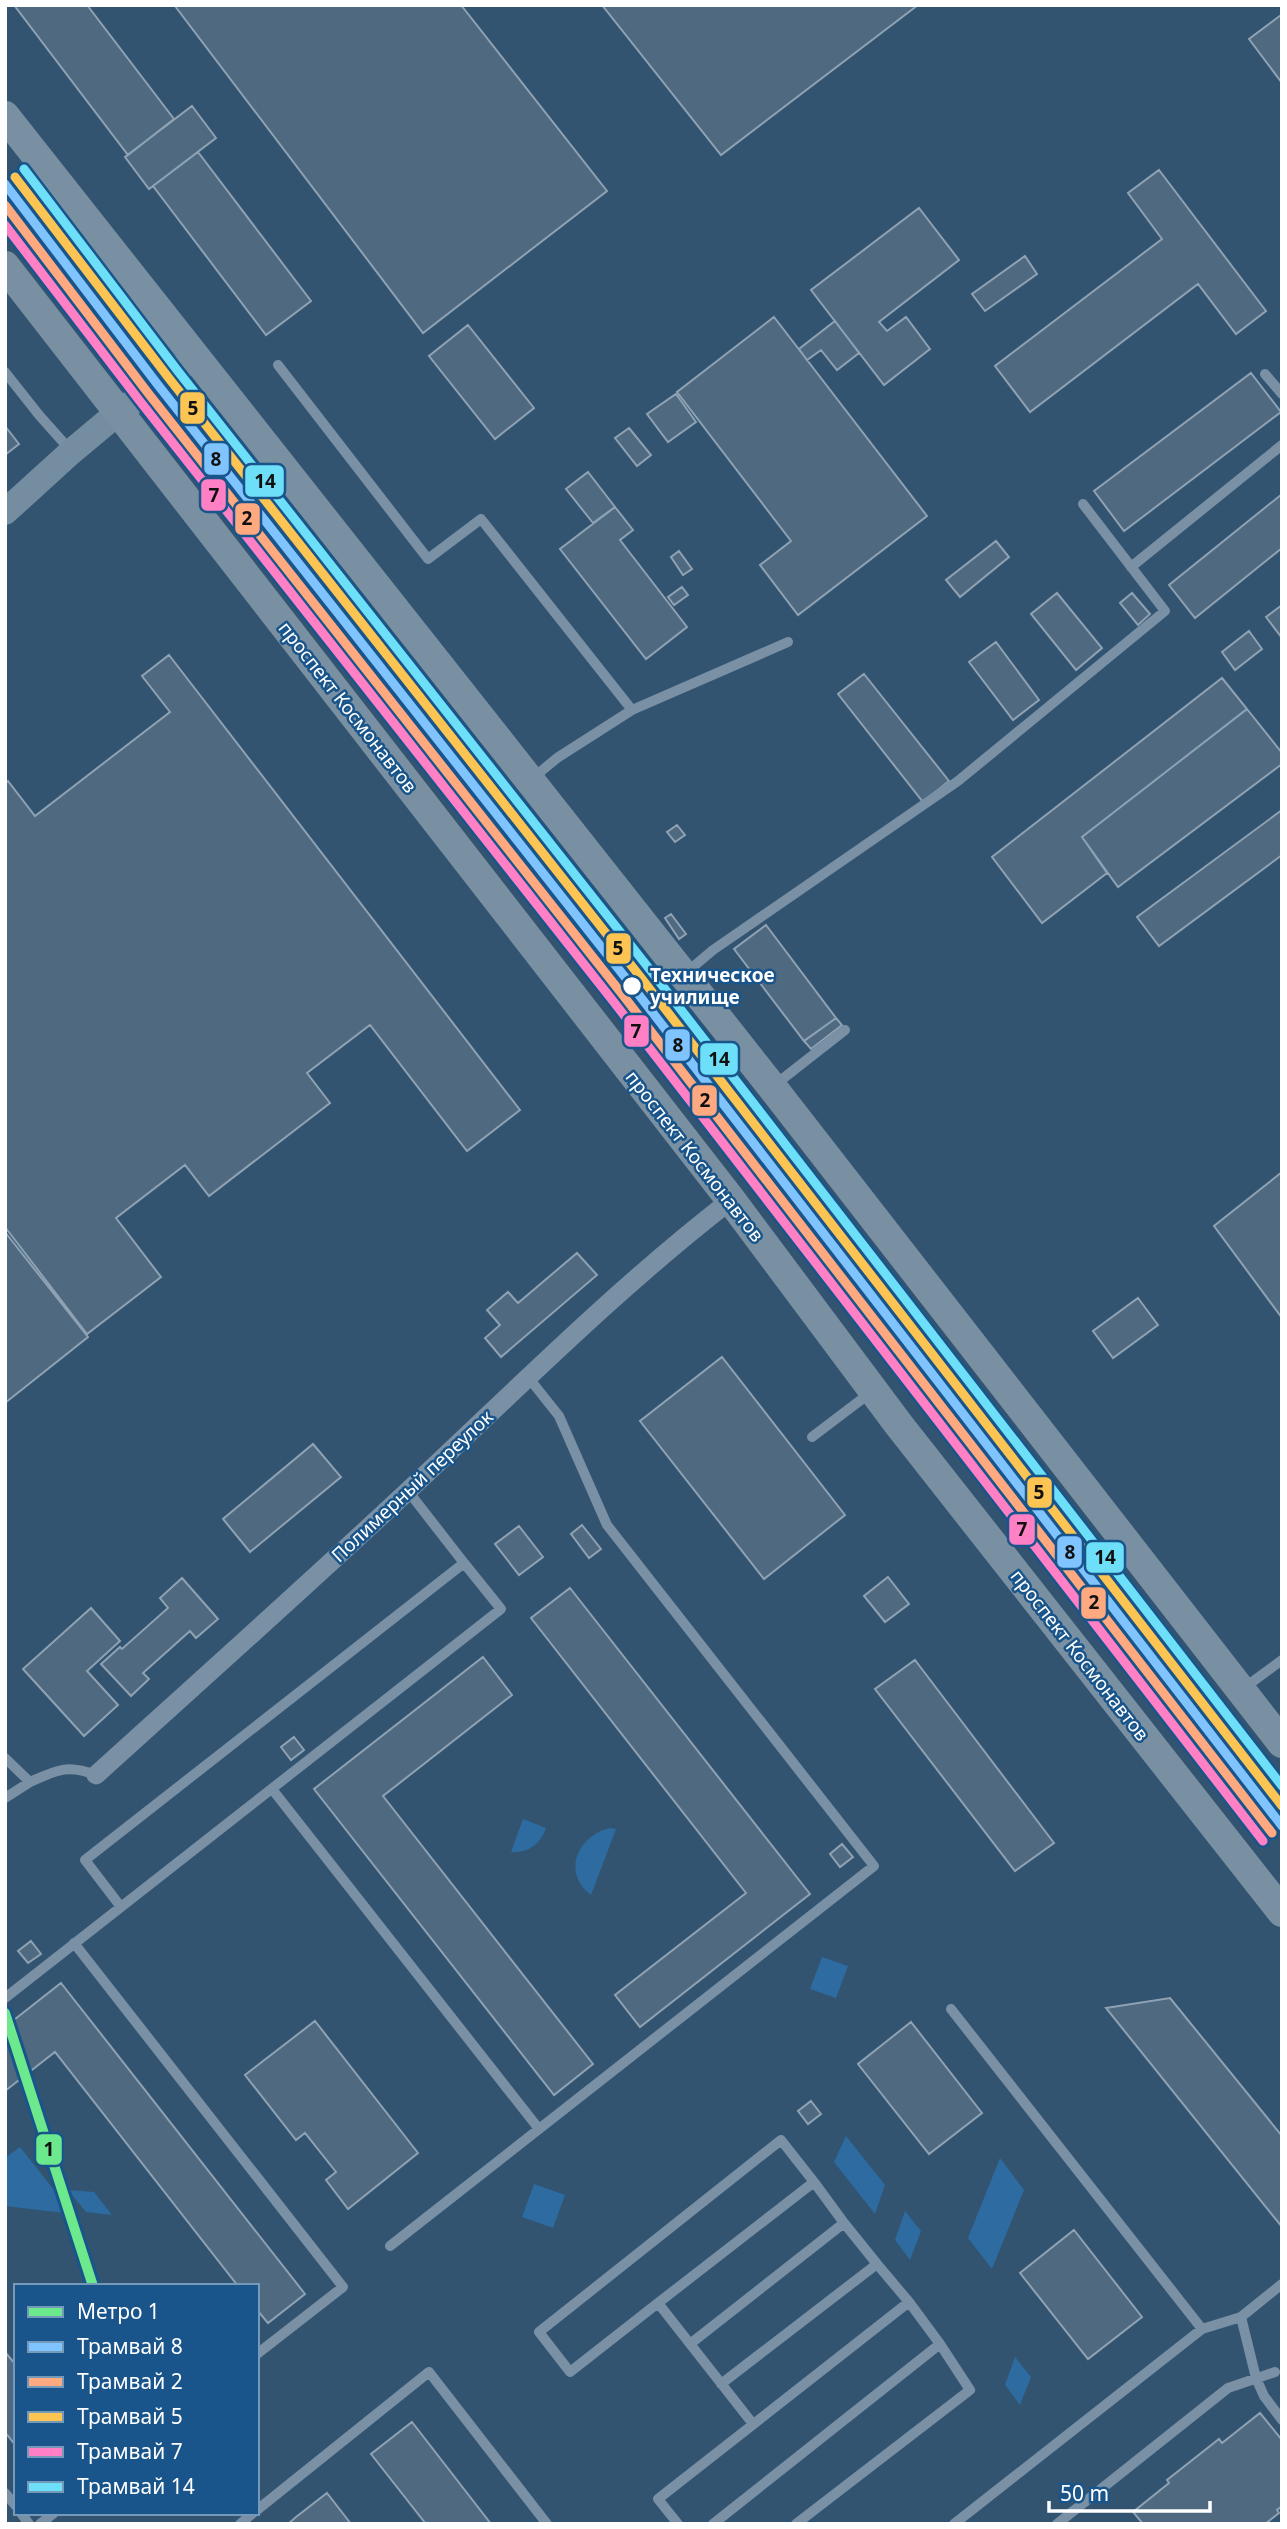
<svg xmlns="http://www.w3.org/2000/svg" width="1287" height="2529" viewBox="0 0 1287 2529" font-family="'Noto Sans',sans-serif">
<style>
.green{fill:#2d6ba0}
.building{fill:#4f6980;stroke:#8ea2b3;stroke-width:2}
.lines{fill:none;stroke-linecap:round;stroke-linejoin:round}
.lane{stroke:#7a90a5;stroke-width:10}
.street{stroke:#7a90a5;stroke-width:19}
.secondary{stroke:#758da1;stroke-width:26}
.primary{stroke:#7990a3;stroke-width:30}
.tram-1-casing{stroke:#19558a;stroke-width:14}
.tram-2-casing{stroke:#19558a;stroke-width:14}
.tram-3-casing{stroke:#19558a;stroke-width:14}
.tram-4-casing{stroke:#19558a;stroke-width:14}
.tram-5-casing{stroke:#19558a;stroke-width:14}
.tram-1{stroke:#80c4ff;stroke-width:9}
.tram-2{stroke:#ffa980;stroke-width:9}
.tram-3{stroke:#fcc553;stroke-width:9}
.tram-4{stroke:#ff80c5;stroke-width:9}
.tram-5{stroke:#6ddff8;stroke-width:9}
.metro-1-casing{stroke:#19558a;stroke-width:16}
.metro-1{stroke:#6ce88d;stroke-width:10}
.stop-dot{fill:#fff;stroke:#19558a;stroke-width:2.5}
.labels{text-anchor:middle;stroke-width:5;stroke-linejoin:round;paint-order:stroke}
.street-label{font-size:19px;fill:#fff;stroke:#19558a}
.stop-label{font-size:19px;font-weight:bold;fill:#fff;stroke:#19558a;text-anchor:start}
.line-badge{stroke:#19558a;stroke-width:2.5}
.pale-badge-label{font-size:19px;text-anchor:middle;font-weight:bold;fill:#111}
</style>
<rect width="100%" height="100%" fill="#335470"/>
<path class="green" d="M523 1819 546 1828C540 1845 528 1853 511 1852Z
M610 1828 616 1829 591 1895C561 1873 578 1835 610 1828Z
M822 1957 848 1966 836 1998 810 1989Z
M846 2136 885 2185 875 2214 834 2162Z
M20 2147 73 2214 5 2206V2158Z
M1000 2158 1024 2190 992 2269 968 2238Z
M534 2184 565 2195 553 2228 522 2217Z
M68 2190 94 2192 112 2215 86 2212Z
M905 2211 921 2231 910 2260 895 2240Z
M1015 2357 1031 2377 1020 2405 1005 2385Z"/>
<path class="building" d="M14 5H87L174 119 128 155Z
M461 5 607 191 423 333 175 6Z
M602 5H918L721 155Z
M1281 15 1282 16V83L1249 39Z
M192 106 216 138 149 189 125 157Z
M198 152 311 301 266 335 153 186Z
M1159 170 1266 311 1236 334 1198 284 1030 412 995 366 1162 239 1128 193Z
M919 208 959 260 879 322 887 331 906 317 930 349 884 385 811 290Z
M1025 256 1037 274 985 311 972 294Z
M774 317 927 516 798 615 760 565 791 541 677 392Z
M835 321 859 353 837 370 821 350 807 360 799 349Z
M468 325 534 408 495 439 429 356Z
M1251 373 1281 412 1124 531 1094 491Z
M676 394 696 422 668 442 647 414Z
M5 426 19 444 5 455Z
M629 428 651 455 637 466 615 438Z
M588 472 615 507 593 523 566 489Z
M1282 494V548L1195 618 1169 585Z
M615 507 633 530 620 540 687 627 646 659 560 549Z
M996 541 1009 557 960 597 946 580Z
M679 551 692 569 683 575 671 557Z
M682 587 688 595 674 605 668 597Z
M1057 593 1102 648 1076 670 1031 614Z
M1132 593 1150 614 1138 625 1120 603Z
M1282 605V638L1266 617Z
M1249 631 1262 649 1235 670 1222 652Z
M996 642 1039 700 1013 720 969 662Z
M169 655 520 1110 467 1151 370 1025 307 1073 330 1103 209 1196 185 1165 116 1218 161 1277 87 1334 5 1227V783L8 781 35 816 170 712 142 676Z
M864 674 949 781 923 802 838 694Z
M1222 678 1247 709 1082 837 1107 873 1042 923 992 857Z
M1247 709 1282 753V764L1118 887 1082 837Z
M1282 810V855L1159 946 1137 917Z
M677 825 685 835 675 842 667 832Z
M671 914 686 934 679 939 665 918Z
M766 925 836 1018 804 1041 734 949Z
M836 1018 842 1025 811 1049 804 1041Z
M1282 1172V1318L1214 1226Z
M5 1232 88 1337 5 1403Z
M577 1253 597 1275 501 1357 485 1338 500 1325 487 1310 508 1292 518 1303Z
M1138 1298 1158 1325 1113 1358 1093 1331Z
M722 1357 845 1515 764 1579 640 1421Z
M313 1444 341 1477 250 1552 223 1519Z
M582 1525 601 1549 589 1558 571 1534Z
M519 1526 543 1557 519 1575 495 1544Z
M888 1577 909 1604 885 1622 864 1596Z
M182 1578 218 1619 196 1638 190 1631 143 1673 149 1679 131 1696 101 1664 120 1647 122 1649 168 1608 160 1598Z
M570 1588 810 1894 640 2027 615 1995 746 1893 531 1618Z
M91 1608 120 1641 87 1671 118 1705 84 1736 23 1669Z
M483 1657 512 1695 383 1796 593 2064 554 2095 314 1789Z
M915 1660 1054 1843 1015 1871 875 1689Z
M294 1737 304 1750 291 1760 281 1747Z
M842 1844 853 1857 840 1867 830 1854Z
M31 1941 41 1954 28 1963 18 1951Z
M61 1983 305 2294 268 2323 257 2310V2286H238L55 2052 5 2091V2027Z
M1170 1998 1282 2136V2227L1106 2008Z
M315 2021 418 2153 348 2209 326 2180 336 2172 305 2133 296 2140 245 2075Z
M911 2022 982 2113 929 2154 858 2064Z
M811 2101 821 2114 808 2124 798 2111Z
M1074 2230 1142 2317 1088 2359 1020 2273Z
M5 2352 16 2365V2446L5 2432Z
M1260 2413 1282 2440V2506L1277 2510 1279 2513 1265 2524H1143L1133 2512 1169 2483 1167 2480 1219 2439 1222 2443Z
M412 2422 491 2524H426L371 2454Z
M327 2493 351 2524H288L296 2517Z"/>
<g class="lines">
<path class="lane" d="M278 365 428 559 481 519 632 710
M5 372 39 415 71 451
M1265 374 1282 394
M1131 567 1282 445
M533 778 557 758 632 710 788 642
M687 972 713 950 958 781 1165 611 1083 504
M776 1084 845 1030
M812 1437 870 1393
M408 1491 464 1563 85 1860 121 1907 501 1609 464 1563
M1244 1688 1282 1660
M5 1758 30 1782C57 1770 67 1764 96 1775
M272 1789 539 2129
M5 1798 30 1782
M74 1943 343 2287 257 2354
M5 1998 121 1907
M951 2009 1202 2329
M390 2246 874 1866 607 1525 559 1416 528 1377
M877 2264 909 2302
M658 2303 570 2372 539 2332 781 2140 814 2182 658 2303 753 2424
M1241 2317 1256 2378 1264 2396 1282 2420
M690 2344 844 2223 814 2182
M721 2384 877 2264 844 2223
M5 2493 16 2506
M257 2510 429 2372 547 2524
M21 2513 29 2524
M40 2524 54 2513
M240 2524 253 2513
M678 2524 658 2499 909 2302 940 2344 713 2524
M796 2524 970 2390 940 2344
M954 2524 1202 2329 1241 2317 1282 2284
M1057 2524 1228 2388 1275 2372"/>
<path class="street" d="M96 1775C201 1680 306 1586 409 1490 514 1392 617 1288 731 1200"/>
<path class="secondary" d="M5 512 71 452 120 411 195 358"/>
<path class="primary" d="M5 116 772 1087 1282 1743
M5 266 731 1200 899 1425 1282 1912"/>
<defs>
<path id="tram-1" d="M5 184 158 385 632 986 1282 1826"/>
<path id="tram-2" d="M5 205 148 393 622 994 1272 1833"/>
<path id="tram-3" d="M15 177 168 377 642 979 1282 1806"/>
<path id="tram-4" d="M5 225 139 400 613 1001 1263 1841"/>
<path id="tram-5" d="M24 169 177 370 651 971 1282 1786"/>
</defs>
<use href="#tram-1" class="tram-1-casing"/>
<use href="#tram-2" class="tram-2-casing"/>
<use href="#tram-3" class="tram-3-casing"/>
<use href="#tram-4" class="tram-4-casing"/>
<use href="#tram-5" class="tram-5-casing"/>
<use href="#tram-1" class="tram-1"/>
<use href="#tram-2" class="tram-2"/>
<use href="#tram-3" class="tram-3"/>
<use href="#tram-4" class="tram-4"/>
<use href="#tram-5" class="tram-5"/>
<defs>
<path id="metro-1" d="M5 2013 93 2286"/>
</defs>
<use href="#metro-1" class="metro-1-casing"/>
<use href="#metro-1" class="metro-1"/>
</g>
<circle class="stop-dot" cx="632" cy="986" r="10"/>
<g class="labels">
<g class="street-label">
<text transform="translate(348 707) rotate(52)" y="7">проспект Космонавтов</text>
<text transform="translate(695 1156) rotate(52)" y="7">проспект Космонавтов</text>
<text transform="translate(412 1486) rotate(-43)" y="7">Полимерный переулок</text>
<text transform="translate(1080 1655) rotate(52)" y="7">проспект Космонавтов</text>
</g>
<g class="stop-label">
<text x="650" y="982">Техническое<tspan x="650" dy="22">училище</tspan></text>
</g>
</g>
<g class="line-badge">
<rect x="179" y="391" width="27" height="34" rx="7" fill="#fcc553"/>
<rect x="203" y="442" width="27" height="34" rx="7" fill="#80c4ff"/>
<rect x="244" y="464" width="41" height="34" rx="7" fill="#6ddff8"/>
<rect x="200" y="478" width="27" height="34" rx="7" fill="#ff80c5"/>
<rect x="234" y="502" width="27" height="34" rx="7" fill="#ffa980"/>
<rect x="605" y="932" width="27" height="33" rx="7" fill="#fcc553"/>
<rect x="623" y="1014" width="27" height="34" rx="7" fill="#ff80c5"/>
<rect x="664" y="1028" width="27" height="34" rx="7" fill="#80c4ff"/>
<rect x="699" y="1042" width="40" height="34" rx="7" fill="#6ddff8"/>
<rect x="691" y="1084" width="27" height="33" rx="7" fill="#ffa980"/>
<rect x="1026" y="1476" width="27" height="33" rx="7" fill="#fcc553"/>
<rect x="1008" y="1513" width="28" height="33" rx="7" fill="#ff80c5"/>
<rect x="1056" y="1535" width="27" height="34" rx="7" fill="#80c4ff"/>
<rect x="1085" y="1541" width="40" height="33" rx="7" fill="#6ddff8"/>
<rect x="1080" y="1586" width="27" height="34" rx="7" fill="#ffa980"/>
<rect x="35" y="2133" width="28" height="33" rx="7" fill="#6ce88d"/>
</g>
<g class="pale-badge-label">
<text x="193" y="415">5</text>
<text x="216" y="466">8</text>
<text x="265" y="488">14</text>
<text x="214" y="502">7</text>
<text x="247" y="525">2</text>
<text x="618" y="955">5</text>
<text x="636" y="1038">7</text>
<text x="678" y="1052">8</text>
<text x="719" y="1066">14</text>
<text x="705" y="1107">2</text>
<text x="1039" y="1499">5</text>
<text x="1022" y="1536">7</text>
<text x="1070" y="1559">8</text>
<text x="1105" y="1564">14</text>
<text x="1094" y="1609">2</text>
<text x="49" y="2156">1</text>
</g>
<rect width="1287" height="2529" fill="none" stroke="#ffffff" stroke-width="14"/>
<rect x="14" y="2284" width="245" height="231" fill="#19558a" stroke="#7599b9" stroke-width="2"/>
<rect x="28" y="2307" width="35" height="10" fill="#6ce88d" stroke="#7599b9" stroke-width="2"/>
<text x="77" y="2319" font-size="21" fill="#ffffff">Метро 1</text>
<rect x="28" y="2342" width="35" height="10" fill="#80c4ff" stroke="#7599b9" stroke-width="2"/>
<text x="77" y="2354" font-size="21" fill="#ffffff">Трамвай 8</text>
<rect x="28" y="2377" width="35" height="10" fill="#ffa980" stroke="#7599b9" stroke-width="2"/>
<text x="77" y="2389" font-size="21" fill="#ffffff">Трамвай 2</text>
<rect x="28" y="2412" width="35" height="10" fill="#fcc553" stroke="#7599b9" stroke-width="2"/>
<text x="77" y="2424" font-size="21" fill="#ffffff">Трамвай 5</text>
<rect x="28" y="2447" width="35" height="10" fill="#ff80c5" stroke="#7599b9" stroke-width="2"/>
<text x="77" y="2459" font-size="21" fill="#ffffff">Трамвай 7</text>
<rect x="28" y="2482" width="35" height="10" fill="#6ddff8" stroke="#7599b9" stroke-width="2"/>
<text x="77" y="2494" font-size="21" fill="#ffffff">Трамвай 14</text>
<path d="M1049 2501v10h161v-10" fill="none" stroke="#ffffff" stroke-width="3.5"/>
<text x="1060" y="2501" font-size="21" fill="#ffffff" stroke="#19558a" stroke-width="5" paint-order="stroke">50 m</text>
</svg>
